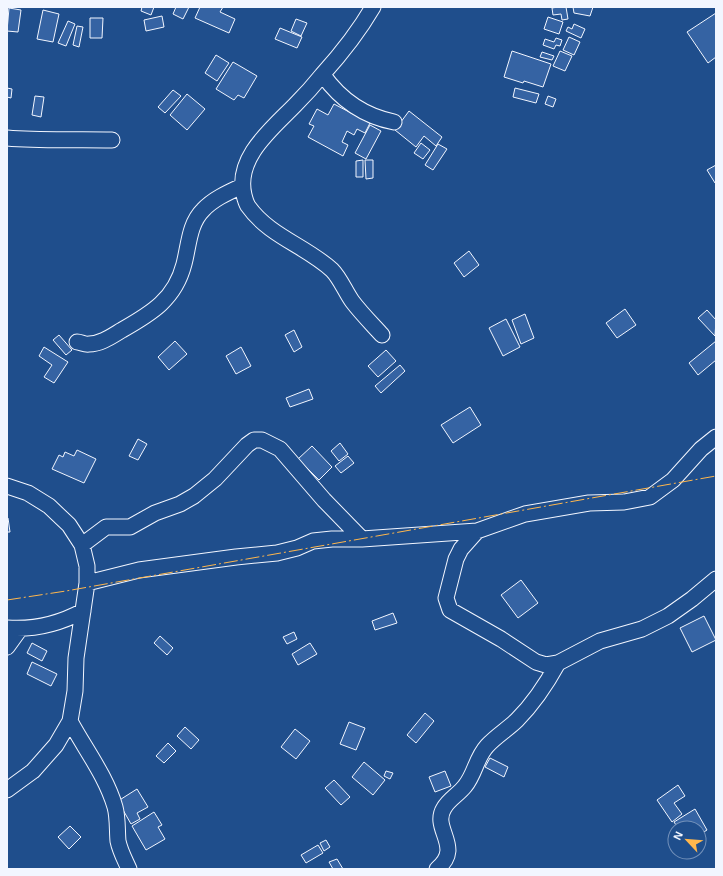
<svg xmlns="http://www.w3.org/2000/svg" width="723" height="876" viewBox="0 0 723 876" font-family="Helvetica,sans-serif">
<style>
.building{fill:#3563a3;stroke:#f2f6ff}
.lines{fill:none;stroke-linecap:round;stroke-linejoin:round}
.minor-casing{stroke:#f2f6ff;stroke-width:17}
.minor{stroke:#1f4e8c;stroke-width:15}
.power{stroke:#ffb74d;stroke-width:1;stroke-dasharray:14 3 2 3;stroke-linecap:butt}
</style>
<rect width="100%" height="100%" fill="#1f4e8c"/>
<path class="building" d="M142 7H154L151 15 141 11Z
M176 7H189L183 19 173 14Z
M200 7H223L220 12 235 19 229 33 195 18Z
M558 7H566L568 19 562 20 561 14 553 15 552 8Z
M573 7H593L590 16 574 13Z
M9 8 21 10 18 32 7 31Z
M43 10 59 14 53 42 37 39Z
M716 13V57L708 63 687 32Z
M162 16 164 27 146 31 144 20Z
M548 17 563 22 559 34 544 29Z
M90 18H103L102 38H90Z
M296 19 307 23 301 36 291 31Z
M68 21 75 24 66 46 58 43Z
M574 24 585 29 581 38 566 31 568 27 572 29Z
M77 26 83 27 79 47 73 45Z
M280 28 302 37 297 48 275 39Z
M569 37 580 42 574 55 563 50Z
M556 38 562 40 560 46 556 45 554 49 543 45 545 39 554 42Z
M512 51 551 64 543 87 524 81 523 83 504 77Z
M560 51 572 56 565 71 553 66Z
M542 52 554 56 552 60 540 57Z
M216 55 229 63 217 81 205 73Z
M233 62 257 76 244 98 238 95 234 100 216 89Z
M7 80V88L12 89 11 98 7 97Z
M515 88 539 94 536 103 513 97Z
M173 90 181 96 165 113 158 107Z
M187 94 205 109 187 130 170 115Z
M35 96 44 97 41 117 32 115Z
M548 96 556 99 553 107 545 104Z
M334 104 370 123 365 133 357 129 354 135 347 131 342 142 348 145 343 156 308 137 314 126 309 124 317 109 328 115Z
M409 111 442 137 436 146 424 136 416 147 395 130Z
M370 125 381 131 366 159 355 153Z
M421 143 430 150 423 159 414 153Z
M438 144 447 149 433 170 425 165Z
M363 160V177H356V161Z
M365 160H373V178L366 179Z
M716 165V182L715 183 707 170Z
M469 251 479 265 464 277 454 263Z
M625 309 636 325 617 338 606 323Z
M707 310 716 320 715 336 698 318Z
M525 314 534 338 521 344 512 320Z
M506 319 520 347 503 356 489 328Z
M294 330 302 347 294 352 285 335Z
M59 335 72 350 66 355 53 340Z
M175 341 187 354 169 370 158 357Z
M716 341V360L698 375 689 363Z
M44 347 68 362 54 383 44 377 52 365 39 356Z
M241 347 251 366 236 374 226 356Z
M386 350 396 361 378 377 368 366Z
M400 365 405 371 381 393 375 386Z
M309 389 313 399 290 407 286 398Z
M470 407 481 425 453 443 441 425Z
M138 439 147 444 138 460 129 456Z
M340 443 348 454 339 461 331 451Z
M312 446 332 467 319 480 298 459Z
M77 450 96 459 84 483 52 469 59 455 63 457 65 452 74 456Z
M348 456 354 463 341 473 335 466Z
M8 518 10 532H7V519Z
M521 580 538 603 518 618 501 595Z
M393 613 397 623 375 630 372 621Z
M704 616 716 640 692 652 680 628Z
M294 632 297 639 287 644 283 637Z
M160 636 173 648 167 655 154 643Z
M32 643 47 651 42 661 27 653Z
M310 643 317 654 298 665 292 654Z
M32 662 57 674 51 686 27 674Z
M425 713 434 721 416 743 407 735Z
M349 722 365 728 356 750 340 744Z
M185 727 199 740 191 749 177 736Z
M295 729 310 741 296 759 281 747Z
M168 743 176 751 164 763 156 756Z
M490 758 508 767 504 777 485 767Z
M364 762 385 780 373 795 352 777Z
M386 771 393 773 390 779 384 776Z
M445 771 451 786 435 792 429 777Z
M334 780 350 797 341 805 325 788Z
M678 785 685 796 674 803 682 814 672 822 657 800Z
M137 789 148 807 137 813 140 819 131 824 118 801Z
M695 809 707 830 699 835V828H678L674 822Z
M154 812 162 825 158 827 165 839 146 850 132 826Z
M70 826 81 837 69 849 58 837Z
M326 840 330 847 324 851 320 843Z
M318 845 323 853 306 863 301 855Z
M337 859 343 869H333L329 862Z"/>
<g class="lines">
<defs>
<path id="minor" d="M373 7C359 31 341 54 322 75 314 85 305 95 296 104 273 128 235 157 244 195 245 199 246 203 248 206 269 236 306 246 332 270 340 278 345 291 352 301 361 313 372 324 382 335
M323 75C340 99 364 116 394 122
M7 138C42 141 77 139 112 140
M77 342C81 342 85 345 89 344 101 344 112 336 122 330 152 313 175 299 184 264 189 245 189 224 203 210 213 199 229 192 242 186
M7 486 28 493 49 506 69 525 82 545 87 566V583L76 658 75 691 70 721 56 745 33 771 7 790
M477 531 461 549 456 559 446 598 450 610 501 639 536 662 546 665 558 663 600 641 642 629 668 616 692 599 716 579
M82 545 106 527H130L155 513 180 504 194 496 215 479 247 445 254 440H262L280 449 324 500 362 539
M87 583 139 570 236 557 277 553 297 548 313 541 332 539H362L477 531 525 514 589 503 624 502 650 497 673 480 701 449 716 437
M7 628C34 630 59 624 83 611
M7 647 20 629
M70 721C85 749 106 776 115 807 118 818 117 830 118 841 120 851 125 860 129 869
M437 869C464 847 431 829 444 808 449 799 459 794 465 786 475 774 476 758 487 746 496 736 508 729 517 720 534 703 547 683 558 663"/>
</defs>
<use href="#minor" class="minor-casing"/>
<use href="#minor" class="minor"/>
<path class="power" d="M7 600 66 591 716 476"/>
</g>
<rect width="723" height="876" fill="none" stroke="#f2f6ff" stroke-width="16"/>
<g transform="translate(687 840) rotate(296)"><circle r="19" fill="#1f4e8c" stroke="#7391ba"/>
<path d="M0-3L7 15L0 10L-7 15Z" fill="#ffb74d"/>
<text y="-6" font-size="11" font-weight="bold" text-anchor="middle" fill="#f2f6ff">N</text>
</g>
</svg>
